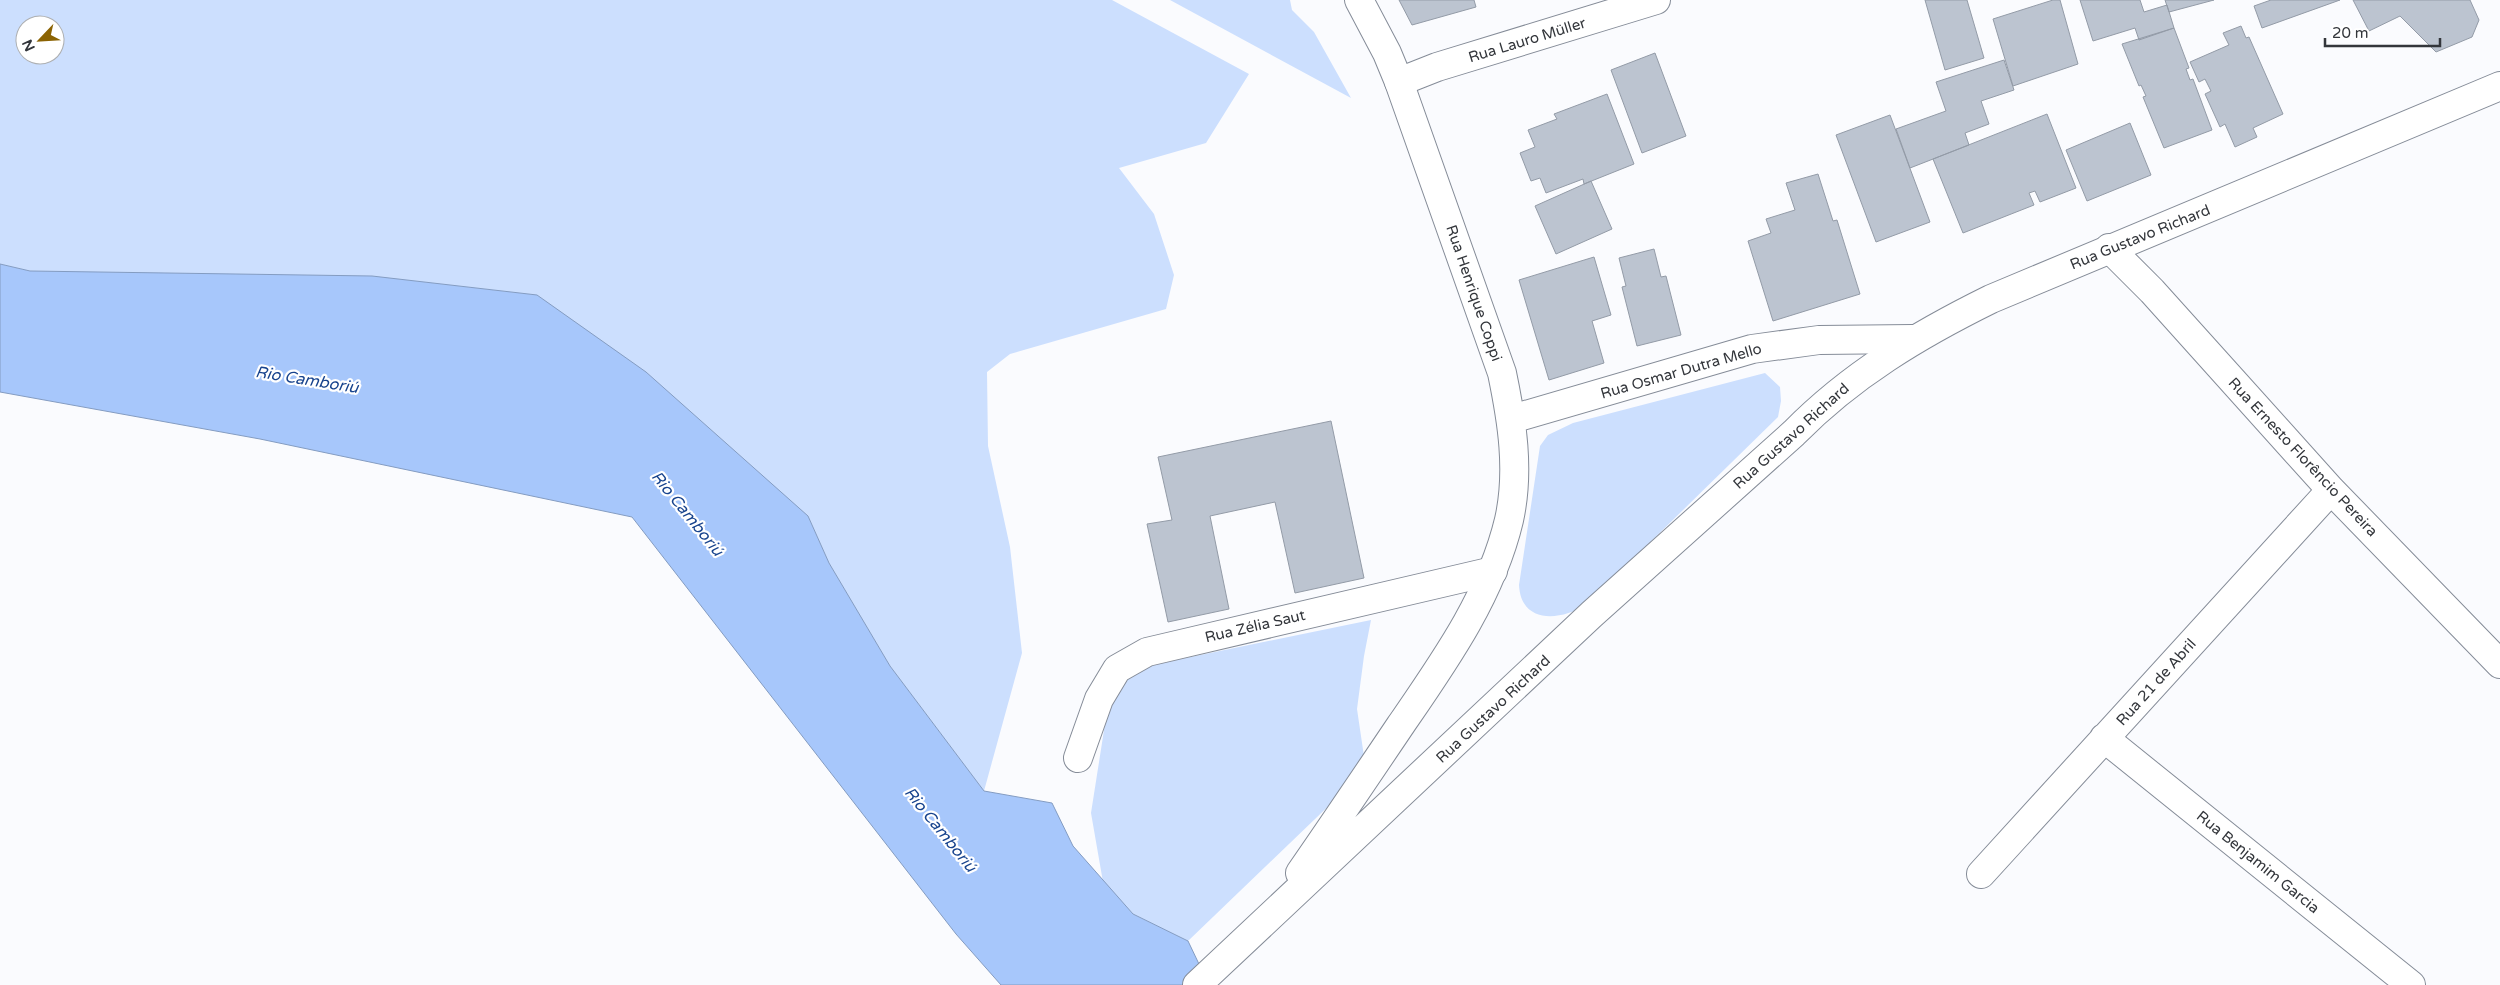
<svg xmlns="http://www.w3.org/2000/svg" width="2500" height="985" viewBox="0 0 2500 985" font-family="'Varela Round',sans-serif">
<style>
.green{fill:#ccdffe;fill-rule:evenodd}
.water{fill:#a7c7fb;stroke:#849cc1}
.building{fill:#bcc4d0;stroke:#939ba7}
.lines{fill:none;stroke-linecap:round;stroke-linejoin:round}
.minor-casing{stroke:#858c98;stroke-width:30}
.major-casing{stroke:#858c98;stroke-width:30}
.minor{stroke:#fff;stroke-width:28}
.major{stroke:#fff;stroke-width:28}
.labels{text-anchor:middle;stroke-width:4.5;stroke-linejoin:round;paint-order:stroke}
.street-label{font-size:15px;fill:#33363b;stroke:#fff}
.water-label{font-size:16px;font-style:italic;fill:#17438d;stroke:#fff}
</style>
<rect width="100%" height="100%" fill="#fafbfe"/>
<path class="green" d="M0 0H1112L1249 74 1206 143 1119 168 1154 214 1174 275 1166 309 1010 354 987 372 988 446 1010 547 1022 653 984 791 890 666 829 563 808 516 30 271 0 264ZM25 25H55V55H25Z
M1170 0H1290L1292 10 1314 32 1351 98Z
M1765 373 1780 387 1781 401 1778 417 1586 605C1560 621 1521 624 1519 585L1540 446 1548 435 1573 423Z
M1371 620 1364 656 1357 709 1366 770 1188 941 1133 914 1103 882 1091 813 1110 692 1137 668Z"/>
<path class="water" d="M0 264 30 271 372 276 537 295 646 372 808 516 829 563 890 666 984 791 1052 803 1073 846 1133 914 1188 941 1209 985H1001L956 934 632 517 260 439 0 392Z"/>
<path class="building" d="M1399 0H1474L1476 7 1412 25Z
M1925 0H1967L1984 58 1945 70Z
M2053 0H2060L2078 64 2013 86 1993 19Z
M2080 0H2140L2144 12 2167 5 2174 28 2139 40 2135 28 2093 41Z
M2165 0H2214L2169 12Z
M2271 0H2340L2262 28 2254 6Z
M2353 0H2470L2479 20 2472 37 2436 52 2400 16 2369 31Z
M2241 26 2246 38 2249 37 2283 114 2253 128 2257 137 2235 147 2225 124 2220 127 2205 94 2211 91 2205 79 2199 82 2190 62 2229 45 2223 33Z
M2174 28 2189 68 2186 69 2190 80 2193 79 2212 130 2164 148 2143 97 2146 96 2141 85 2139 86 2122 44Z
M1655 53 1686 136 1642 153 1611 70Z
M2004 60 2014 90 1981 101 1989 124 1965 133 1969 145 1910 168 1896 129 1946 111 1936 82Z
M1607 94 1634 164 1584 184 1583 179 1546 193 1540 178 1531 181 1520 153 1535 147 1528 130 1557 119 1554 114Z
M2047 114 2076 188 2040 202 2035 191 2029 193 2034 205 1963 233 1933 159Z
M1890 115 1930 222 1876 242 1836 135Z
M2130 123 2151 175 2087 201 2066 150Z
M1818 174 1833 221 1837 220 1860 294 1773 321 1748 241 1771 233 1766 219 1795 210 1786 183Z
M1591 181 1612 229 1556 254 1535 206Z
M1654 249 1661 277 1666 276 1681 335 1637 346 1622 287 1626 286 1619 258Z
M1594 257 1611 315 1592 321 1604 363 1549 380 1519 280Z
M1331 421 1364 578 1295 593 1275 502 1210 516 1229 609 1168 622 1147 524 1172 520 1158 457Z"/>
<g class="lines">
<defs>
<path id="minor" d="M1399 82 1437 67 1656 0
M2109 248 2152 291 2331 490 2500 664
M1512 419 1752 349 1819 340 1913 339
M2104 738 2411 985
M1078 758 1099 699 1117 669 1147 652 1493 571
M1981 874 2331 490"/>
<path id="major" d="M1300 873C1334 824 1367 775 1400 726 1444 662 1491 596 1509 520 1520 471 1512 421 1502 373L1399 82 1387 53 1359 0
M1197 985 1592 614 1794 433C1851 375 1918 335 1991 299L2500 86"/>
</defs>
<use href="#minor" class="minor-casing"/>
<use href="#major" class="major-casing"/>
<use href="#minor" class="minor"/>
<use href="#major" class="major"/>
</g>
<g class="labels">
<g class="street-label">
<text transform="translate(1527 40) rotate(-17)" y="5">Rua Lauro Müller</text>
<text transform="translate(2140 237) rotate(-22)" y="5">Rua Gustavo Richard</text>
<text transform="translate(1474 293) rotate(71)" y="5">Rua Henrique Coppi</text>
<text transform="translate(1681 371) rotate(-16)" y="5">Rua Osmar Dutra Mello</text>
<text transform="translate(1791 436) rotate(-42)" y="5">Rua Gustavo Richard</text>
<text transform="translate(2303 457) rotate(47)" y="5">Rua Ernesto Florêncio Pereira</text>
<text transform="translate(1255 626) rotate(-13)" y="5">Rua Zélia Saut</text>
<text transform="translate(2156 682) rotate(-48)" y="5">Rua 21 de Abril</text>
<text transform="translate(1493 709) rotate(-43)" y="5">Rua Gustavo Richard</text>
<text transform="translate(2258 862) rotate(39)" y="5">Rua Benjamim Garcia</text>
</g>
<g class="water-label">
<text transform="translate(307 379) rotate(9)" y="6">Rio Camboriú</text>
<text transform="translate(688 513) rotate(51)" y="6">Rio Camboriú</text>
<text transform="translate(941 829) rotate(51)" y="6">Rio Camboriú</text>
</g>
</g>
<g transform="translate(40 40) rotate(245)"><circle r="24" fill="#ffffff" stroke="#adafb1"/>
<path d="M0-4L9 19L0 12L-9 19Z" fill="#8b6303"/>
<text y="-8" font-size="14" font-weight="bold" text-anchor="middle" fill="#33363b">N</text>
</g>
<path d="M2325 38v8h115v-8" fill="none" stroke="#33363b" stroke-width="2.5"/>
<text x="2332" y="38" font-size="15" fill="#33363b" stroke="#ffffff" stroke-width="4" paint-order="stroke">20 m</text>
</svg>
